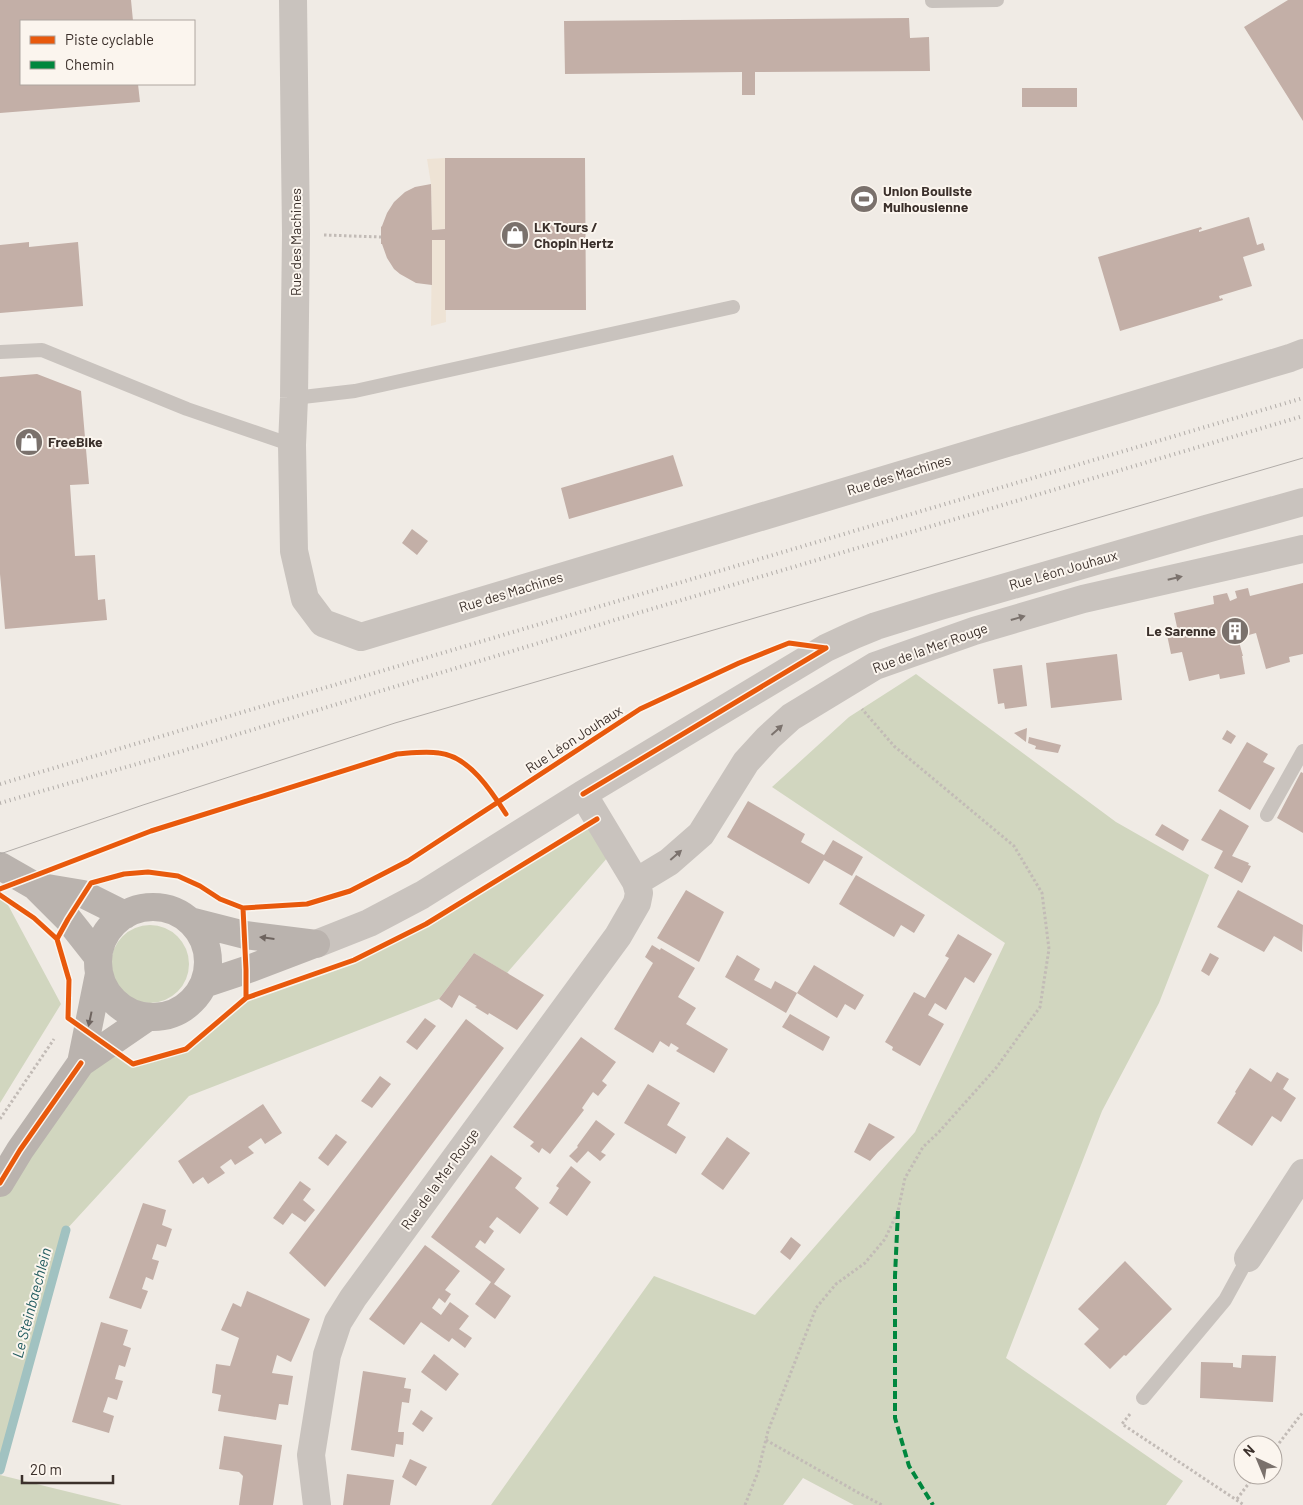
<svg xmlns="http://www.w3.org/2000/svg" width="1303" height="1505" viewBox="0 0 1303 1505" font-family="Barlow,sans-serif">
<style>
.green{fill:#d1d6bf}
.plaza{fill:#eee3d5}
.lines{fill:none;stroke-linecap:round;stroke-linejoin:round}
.stream{stroke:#a1c2c1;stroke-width:9}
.building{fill:#c3afa7}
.path{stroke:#c2bbb6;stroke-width:3;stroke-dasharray:2.5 2.5;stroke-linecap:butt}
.lane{stroke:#c9c3be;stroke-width:14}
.street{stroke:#c9c3be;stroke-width:28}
.secondary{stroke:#bab3ae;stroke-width:28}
.tram{stroke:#b1aca8;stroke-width:1}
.rail{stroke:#b1aca8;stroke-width:4;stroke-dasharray:1 4;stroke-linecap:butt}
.quiet{stroke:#00873e;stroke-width:4;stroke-dasharray:8 4;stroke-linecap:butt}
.cycleway-casing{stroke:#fbf5ee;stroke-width:8}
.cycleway{stroke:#e8590c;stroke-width:5}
.oneway{fill:#7b726d}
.oneway2{fill:#6e645f}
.labels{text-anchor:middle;stroke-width:4;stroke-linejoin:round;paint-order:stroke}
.poi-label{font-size:14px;font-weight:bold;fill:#3b302b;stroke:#fbf5ee;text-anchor:start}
.street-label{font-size:14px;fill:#3b302b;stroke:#fbf5ee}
.water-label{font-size:15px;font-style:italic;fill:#1f5a5e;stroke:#fbf5ee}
</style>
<rect width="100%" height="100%" fill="#f0ebe5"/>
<path class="green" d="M916 674 1116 822 1209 875 1159 1003 1102 1111 1006 1358 1183 1481 1166 1505H854L803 1478 783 1505H491L654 1276 755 1315 915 1132 1005 943 772 787 849 717Z
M597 819 615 849 507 973 474 953 439 999 189 1096 66 1230 0 1470V1183L107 1045 133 1064 186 1049 246 998 354 960 426 924Z
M0 890 61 1004 0 1103Z
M111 964a39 39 0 1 1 78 0a39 39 0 1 1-78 0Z
M0 1475 122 1505H0Z"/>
<path class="plaza" d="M445 158V229L432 230 431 184 427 159Z
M432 240H445L446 322 431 326Z"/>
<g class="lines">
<path class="stream" d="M0 1470 66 1230"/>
</g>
<path class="building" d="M0 0H131L133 21H21V84H138L140 102 0 113Z
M1288 0H1303V121L1244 27Z
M909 18 910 38 929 37 930 71 755 72V95H742V72L565 74 564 21Z
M1022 88H1077V107H1022Z
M445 158H585L586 310H445V240H432V285L416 283 400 274 394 269 387 258 382 244H381V227L382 226 387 213 394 202 405 192 415 187 431 184 432 230 445 229Z
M1249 217 1257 245 1263 243 1265 250 1243 257 1252 286 1219 296 1220 299 1222 298 1223 300 1120 331 1098 257 1201 227 1202 229 1199 230V232Z
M29 242V247L78 242 83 306 0 313V245Z
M37 374 81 391 89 484 70 485 75 556 95 555 98 600 105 599 107 620 5 629 0 574V377Z
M673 455 683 486 569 519 561 488Z
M412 529 428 541 417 555 402 543Z
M1303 583V654L1289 657 1290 662 1266 669 1256 633 1238 638 1243 656H1242L1245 674 1220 679 1219 674 1189 681 1182 652 1171 654 1166 630 1177 627 1174 613 1214 604 1213 596 1227 593 1230 601 1237 598 1235 591 1248 588 1250 596Z
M1117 654 1122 700 1051 708 1046 663Z
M1022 665 1027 706 1005 709 1004 703 998 704 993 669Z
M1027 728 1026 742 1014 733Z
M1227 730 1236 736 1231 744 1222 739Z
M1029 737 1061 745 1058 753 1035 749 1036 746 1028 743Z
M1247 742 1268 754 1263 762 1275 768 1250 810 1218 791Z
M1301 772 1303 773V833L1277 818Z
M748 801 805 834 801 842 824 855 833 840 863 857 852 876 824 860 809 884 727 837Z
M1220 809 1249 826 1232 856 1249 863 1248 865 1251 866 1242 883 1214 868 1223 851 1201 840Z
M1162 824 1189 840 1183 851 1155 835Z
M856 875 925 915 914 933 901 925 894 937 839 904Z
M686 890 724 912 699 962 657 938Z
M1238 890 1303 925 1302 952 1274 936 1264 952 1217 927Z
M958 934 992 954 974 983 965 977 946 1010 935 1003 928 1015 944 1024 920 1066 892 1050 893 1047 885 1042 914 992 925 998 949 958 945 956Z
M652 945 660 950 661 948 695 968 678 997 696 1008 686 1024 728 1049 714 1073 676 1051 679 1048 671 1043 669 1047 660 1041 653 1053 614 1029 653 963 645 957Z
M474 953 544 995 517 1030 489 1013 488 1015 475 1007 477 1006 459 995 452 1008 439 999Z
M1210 953 1219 958 1209 976 1201 971Z
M737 955 760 969 754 980 771 989 775 981 797 993 786 1013 725 977Z
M814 965 864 995 855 1010 845 1004 837 1018 797 993Z
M790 1014 830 1037 823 1051 782 1027Z
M425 1018 436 1026 417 1050 406 1042Z
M466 1019 504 1048 325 1287 289 1253Z
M581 1037 616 1062 602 1081 607 1085 598 1096 593 1092 582 1108 584 1110 550 1154 542 1148 539 1153 530 1146 534 1142 513 1127Z
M1250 1068 1271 1082 1277 1072 1289 1079 1283 1089 1296 1098 1281 1122 1272 1116 1252 1146 1217 1123 1236 1093 1235 1092Z
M380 1076 391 1084 372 1108 361 1101Z
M648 1084 680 1103 667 1125 686 1137 676 1154 624 1123Z
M263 1104 282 1133 265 1144 261 1138 248 1147 254 1153 235 1165 231 1159 220 1167 225 1173 208 1184 203 1177 193 1184 178 1161Z
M596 1120 615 1134 601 1152 606 1155 600 1161 588 1151 577 1163 569 1156 578 1147 577 1146Z
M869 1123 895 1137 878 1152 870 1161 854 1152Z
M336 1134 347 1142 328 1166 318 1158Z
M727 1137 750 1153 723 1190 701 1174Z
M491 1155 522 1178 515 1188 539 1208 520 1234 497 1217 489 1227 494 1231 485 1244 480 1240 475 1247 505 1269 494 1284 511 1296 495 1319 475 1304 491 1282 431 1237Z
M571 1166 591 1182 567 1216 549 1203 559 1188 556 1186Z
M300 1181 311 1189 303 1200 315 1210 305 1222 292 1213 283 1225 273 1218Z
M143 1203 166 1210 162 1225 172 1229 166 1247 157 1244 152 1259 159 1261 153 1280 146 1277 142 1289 148 1291 141 1309 109 1298Z
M791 1237 801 1245 790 1260 780 1252Z
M425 1245 460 1271 445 1290 451 1294 445 1303 439 1298 432 1308 441 1315 450 1302 469 1316 459 1329 472 1338 465 1348 452 1338 449 1342 421 1322 404 1345 369 1319Z
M1125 1261 1172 1309 1126 1356 1124 1355 1110 1369 1084 1344 1099 1329 1078 1309Z
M247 1291 310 1319 291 1362 277 1355 272 1373 293 1376 288 1405 279 1404 276 1420 218 1411 221 1395 212 1393 216 1364 230 1366 239 1338 221 1330 233 1303 241 1307Z
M101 1322 128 1330 123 1345 131 1348 125 1367 119 1365 115 1379 123 1381 117 1400 108 1397 103 1412 114 1416 109 1433 72 1422Z
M434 1354 459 1374 446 1391 421 1372Z
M1242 1355 1276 1356 1273 1402 1200 1398 1201 1362 1233 1363V1367L1241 1368Z
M363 1371 406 1378 404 1388 411 1389 409 1403 402 1402 398 1432H404L403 1445 396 1444 394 1457 351 1450Z
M421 1410 433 1418 423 1432 412 1424Z
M224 1436 282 1445 273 1505H239L243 1476 239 1472 219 1469Z
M410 1459 427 1467 416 1486 402 1477Z
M347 1474 394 1480 390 1505H343Z"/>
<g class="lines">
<path class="path" d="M324 235 381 237
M0 1119 54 1039
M1130 1414 1122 1424 1244 1505
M766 1440 857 1492 882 1505
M1273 1451 1303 1412
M1237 1499 1255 1475
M745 1505 758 1472 768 1431 816 1308 836 1284 865 1263 885 1239 898 1211 905 1178 923 1147 938 1133 996 1068 1040 1007 1049 949 1042 893 1014 846 894 746 862 709"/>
<path class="lane" d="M932 1 997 0
M0 352 42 350 187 409 292 445
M294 398 355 391 733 307
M1267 815 1303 751
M1143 1398 1225 1300 1248 1258"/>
<path class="street" d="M293 0 296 234 294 398 292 445 294 551 305 599 323 623 361 637 1290 358 1303 353
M636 882 669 862 701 834 746 762 768 738 791 717 875 666 974 631 1083 599 1303 549
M316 944 369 923 422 895 583 794 701 723 826 648 854 635 876 626 937 607 1206 529 1303 502
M1248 1258 1303 1173
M317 1505 311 1455 327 1355 338 1322 353 1298 618 936 637 903 639 893 636 882 583 794"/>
<path class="secondary" d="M0 866 35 886 68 919 98 957
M35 886 83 894 125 915
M98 962a55 55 0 1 1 110 0a55 55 0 1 1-110 0Z
M190 921 245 935 316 944
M204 984 246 970 312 945
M81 1063 99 974
M0 1183 20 1150 81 1063 148 1017"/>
<path class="tram" d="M0 854 143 805 395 723 1303 458"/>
<path class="rail" d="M0 784 1303 398
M0 803 179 752 638 613 1303 416"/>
<path class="quiet" d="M898 1211 895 1276V1418L909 1466 933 1505"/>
<defs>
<path id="cycleway" d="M583 794 826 648
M0 889 151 831 397 754C411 753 425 751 439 753 469 756 492 792 506 814
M0 895 34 918 57 939 69 980 68 1018 133 1064 186 1049 246 998 354 960 426 924 597 819
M243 908 246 970V998
M57 939 68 919 91 883 124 874 148 872 178 876 200 886 220 899 243 908 307 904 350 891 408 861 640 709 739 663 789 643 826 648
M0 1183 20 1150 81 1063"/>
</defs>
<use href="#cycleway" class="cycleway-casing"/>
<use href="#cycleway" class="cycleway"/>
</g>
<defs><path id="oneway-solid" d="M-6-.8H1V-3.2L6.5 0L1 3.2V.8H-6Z" transform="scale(1.25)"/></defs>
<g class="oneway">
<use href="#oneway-solid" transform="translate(1175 578) rotate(-13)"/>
<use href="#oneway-solid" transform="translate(1018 618) rotate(-16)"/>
<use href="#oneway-solid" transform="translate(777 730) rotate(-42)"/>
<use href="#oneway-solid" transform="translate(676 855) rotate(-41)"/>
</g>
<g class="oneway2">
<use href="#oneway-solid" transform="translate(267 938) rotate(-173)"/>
<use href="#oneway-solid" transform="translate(90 1019) rotate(102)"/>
</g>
<defs>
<symbol id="stadium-disc" viewBox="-11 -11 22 22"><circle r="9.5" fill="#7a716c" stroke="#fbf5ee"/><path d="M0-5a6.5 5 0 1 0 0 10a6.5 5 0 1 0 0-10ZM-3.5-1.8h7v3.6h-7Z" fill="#fff"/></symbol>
<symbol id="shop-disc" viewBox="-11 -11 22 22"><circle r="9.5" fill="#7a716c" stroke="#fbf5ee"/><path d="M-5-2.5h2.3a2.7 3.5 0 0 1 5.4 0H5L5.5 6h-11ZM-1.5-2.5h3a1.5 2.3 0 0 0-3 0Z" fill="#fff"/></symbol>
<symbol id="building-disc" viewBox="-11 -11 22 22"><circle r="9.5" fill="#7a716c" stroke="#fbf5ee"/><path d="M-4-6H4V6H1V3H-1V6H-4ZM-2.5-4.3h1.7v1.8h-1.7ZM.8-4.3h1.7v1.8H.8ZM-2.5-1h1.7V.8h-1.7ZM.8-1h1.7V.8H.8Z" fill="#fff"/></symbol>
</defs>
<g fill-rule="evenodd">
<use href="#stadium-disc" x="848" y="183" width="32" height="32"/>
<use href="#shop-disc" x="499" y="219" width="32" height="32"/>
<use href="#shop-disc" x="13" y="426" width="32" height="32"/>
<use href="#building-disc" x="1219" y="615" width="32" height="32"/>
</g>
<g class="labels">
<g class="poi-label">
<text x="883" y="196">Union Bouliste<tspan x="883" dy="16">Mulhousienne</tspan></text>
<text x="534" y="232">LK Tours /<tspan x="534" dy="16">Chopin Hertz</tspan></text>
<text x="48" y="447">FreeBike</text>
<text x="1216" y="636" text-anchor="end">Le Sarenne</text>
</g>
<g class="street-label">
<text transform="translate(296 242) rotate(-90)" y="5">Rue des Machines</text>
<text transform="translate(899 475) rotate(-17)" y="5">Rue des Machines</text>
<text transform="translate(1063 570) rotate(-16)" y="5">Rue Léon Jouhaux</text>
<text transform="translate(511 592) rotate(-17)" y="5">Rue des Machines</text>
<text transform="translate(930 648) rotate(-20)" y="5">Rue de la Mer Rouge</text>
<text transform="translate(574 739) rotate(-33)" y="5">Rue Léon Jouhaux</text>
<text transform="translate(440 1179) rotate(-54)" y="5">Rue de la Mer Rouge</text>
</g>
<g class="water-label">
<text transform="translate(32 1303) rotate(-75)" y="5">Le Steinbaechlein</text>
</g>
</g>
<rect x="20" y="20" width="175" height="65" fill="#fbf5ee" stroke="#aea6a0"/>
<rect x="30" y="36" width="25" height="8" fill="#e8590c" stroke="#aea6a0"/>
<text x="65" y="45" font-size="15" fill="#3b302b">Piste cyclable</text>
<rect x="30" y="61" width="25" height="8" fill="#00873e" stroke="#aea6a0"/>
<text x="65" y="70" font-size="15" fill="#3b302b">Chemin</text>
<g transform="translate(1258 1460) rotate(316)"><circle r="24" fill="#fbf5ee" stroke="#aea6a0"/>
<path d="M0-4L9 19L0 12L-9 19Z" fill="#7a716c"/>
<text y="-8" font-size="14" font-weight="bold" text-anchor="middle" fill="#3b302b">N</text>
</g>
<path d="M22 1475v8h91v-8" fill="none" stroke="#3b302b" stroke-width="2.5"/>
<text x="30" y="1475" font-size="15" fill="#3b302b" stroke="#fbf5ee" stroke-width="4" paint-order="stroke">20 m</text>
</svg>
